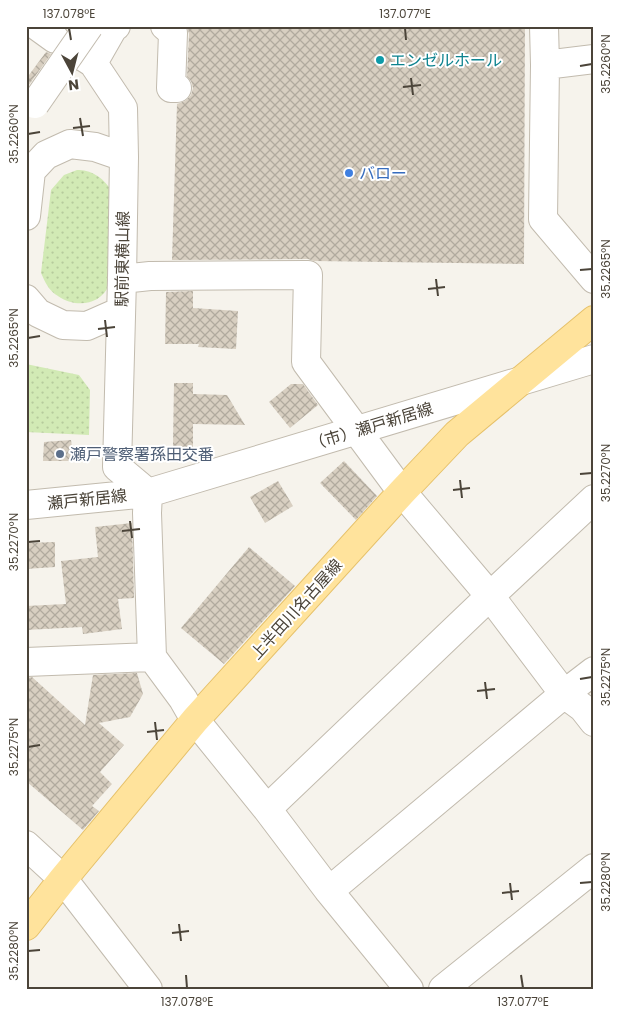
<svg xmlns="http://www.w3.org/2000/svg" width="620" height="1015" viewBox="0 0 620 1015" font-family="Poppins,'Noto Sans JP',sans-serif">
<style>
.green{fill:url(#green-dots)}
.building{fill:url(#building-cross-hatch)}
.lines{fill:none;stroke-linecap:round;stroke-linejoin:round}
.minor-casing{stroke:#c2bbae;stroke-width:30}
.major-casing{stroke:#e6c16a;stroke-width:30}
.minor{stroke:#fff;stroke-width:28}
.major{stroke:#ffe39c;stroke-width:28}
.minor-bridge-casing{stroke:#c2bbae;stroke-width:30;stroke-linecap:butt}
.minor-bridge{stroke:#fff;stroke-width:28}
.ticks{fill:none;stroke:#4b4439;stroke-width:2}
.culture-dot{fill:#0f9aa8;stroke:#fff;stroke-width:2}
.shop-dot{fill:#3f7fe0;stroke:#fff;stroke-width:2}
.service-dot{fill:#5c6f8a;stroke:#fff;stroke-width:2}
.labels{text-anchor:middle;stroke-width:4;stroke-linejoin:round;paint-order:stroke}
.culture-label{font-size:16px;fill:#0d838f;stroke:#fff;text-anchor:start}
.shop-label{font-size:16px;fill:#366cbe;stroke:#fff;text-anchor:start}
.street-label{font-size:16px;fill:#4b4439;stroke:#fff}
.service-label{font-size:16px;fill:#4e5e75;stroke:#fff;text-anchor:start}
.neatline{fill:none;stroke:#4b4439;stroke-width:2}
.ticks-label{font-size:12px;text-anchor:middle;fill:#4b4439}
</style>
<defs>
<pattern id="green-dots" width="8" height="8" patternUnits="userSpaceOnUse" patternTransform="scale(1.25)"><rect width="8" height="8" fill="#d2eab5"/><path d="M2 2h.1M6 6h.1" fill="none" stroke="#b6ca9c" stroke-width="1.8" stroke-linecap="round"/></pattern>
<pattern id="building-cross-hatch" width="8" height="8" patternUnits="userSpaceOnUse" patternTransform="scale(1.25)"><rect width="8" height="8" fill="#d8cfc1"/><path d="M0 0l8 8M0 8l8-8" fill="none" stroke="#b1aa9e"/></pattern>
</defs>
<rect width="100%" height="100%" fill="#f6f3ec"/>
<path class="green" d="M77 170C92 169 104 179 112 191L109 285C100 306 75 308 58 296 49 291 45 282 41 273L51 190 64 175Z
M26 364 79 375 90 390 89 435 26 432Z"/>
<path class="building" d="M187 26 525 28 524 264 314 261 308 259 172 260 177 104 185 101 191 95 193 88 191 81 187 77 189 34Z
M46 52 51 54 26 89V79Z
M193 291V308L238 311 236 349 198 347 199 344H165L166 292Z
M174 383H193V394L227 395 245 425 193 424V447H173Z
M291 384H303L318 405 290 428 269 402Z
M71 440 74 461H43L44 442Z
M344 461 377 496 356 520 320 483Z
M278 481 293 506 265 523 250 497Z
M132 523 134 598 118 599 122 629 83 634 82 627 26 630V606L66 604 61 561 98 557 95 527Z
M55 542V567L26 569V543Z
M249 547 295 586 224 664 181 628Z
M137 673 143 694 130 717 99 723 124 745 100 772 112 784 92 806 99 811 83 830 26 781V678L32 677 85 725 93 675Z"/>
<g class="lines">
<defs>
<path id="minor" d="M37 26 55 39
M165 26 173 33 171 88H177
M544 26 545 65 543 219 594 279
M82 56 93 63 123 108 124 157 122 279 117 467 148 493
M93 63 113 28 116 26
M545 65 594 59
M26 216 31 171 46 155 70 144 95 147 124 157
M122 279 150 276 308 275 306 362 402 492 490 596 564 694 583 708 594 722
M26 299 38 313 63 325 87 326 121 311
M148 493 147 513 152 657 183 699 195 720 267 809 329 891 409 989
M26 505 148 493 594 359
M26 662 152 657
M267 809 490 596 594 499
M26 845 63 879 148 989
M329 891 564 694 594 671
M443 989 594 868"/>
<path id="major" d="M26 926 63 879 195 720 402 492 457 434 594 320"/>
</defs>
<use href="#minor" class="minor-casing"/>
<use href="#major" class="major-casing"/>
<use href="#minor" class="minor"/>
<use href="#major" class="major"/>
<defs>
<path id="minor-bridge" d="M35 104 89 26"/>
</defs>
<use href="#minor-bridge" class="minor-bridge-casing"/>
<use href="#minor-bridge" class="minor-bridge"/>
</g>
<path class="ticks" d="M69 28 71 40M405 28 406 40M580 66 592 64M411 78 413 95M403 87 421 85M80 118 83 136M73 128 90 126M28 134 40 132M580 270 592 269M436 279 438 296M428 289 445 287M105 320 107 337M98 329 115 327M28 338 40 336M580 474 592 473M460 480 462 498M453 490 470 488M130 521 132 538M122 531 140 529M28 542 40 541M580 679 592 677M485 682 487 699M477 691 495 689M155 722 157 740M147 732 164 730M28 747 40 745M510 883 512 900M580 883 592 882M502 893 519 891M179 924 181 941M172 933 189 931M28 951 40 950M186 975 187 988M521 975 523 988"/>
<circle class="culture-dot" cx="380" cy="60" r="5"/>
<circle class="shop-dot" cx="349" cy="173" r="5"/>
<circle class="service-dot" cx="60" cy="454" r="5"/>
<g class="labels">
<g class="culture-label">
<text x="390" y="66">エンゼルホール</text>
</g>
<g class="shop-label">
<text x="359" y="179">バロー</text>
</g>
<g class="street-label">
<text transform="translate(122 259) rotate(-89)" y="6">駅前東横山線</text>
<text transform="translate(371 426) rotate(-17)" y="6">（市）瀬戸新居線</text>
<text transform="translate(87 499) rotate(-6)" y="6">瀬戸新居線</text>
<text transform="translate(296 609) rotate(-48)" y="6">上半田川名古屋線</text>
</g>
<g class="service-label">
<text x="70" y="460">瀬戸警察署孫田交番</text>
</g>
</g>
<rect width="620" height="1015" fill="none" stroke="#ffffff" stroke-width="55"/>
<g transform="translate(72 72) rotate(173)" stroke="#ffffff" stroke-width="4" paint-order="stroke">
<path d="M0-4L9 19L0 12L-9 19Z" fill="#4b4439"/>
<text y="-8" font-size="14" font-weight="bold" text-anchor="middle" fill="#4b4439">N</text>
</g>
<rect x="28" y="28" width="564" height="960" class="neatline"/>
<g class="ticks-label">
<text x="69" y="18">137.078°E</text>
<text x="405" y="18">137.077°E</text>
<text transform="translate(606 64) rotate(-90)" y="4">35.2260°N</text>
<text transform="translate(14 134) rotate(-90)" y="4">35.2260°N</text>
<text transform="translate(606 269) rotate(-90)" y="4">35.2265°N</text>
<text transform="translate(14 338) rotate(-90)" y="4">35.2265°N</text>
<text transform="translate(606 473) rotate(-90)" y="4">35.2270°N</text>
<text transform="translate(14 542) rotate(-90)" y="4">35.2270°N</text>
<text transform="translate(606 677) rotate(-90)" y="4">35.2275°N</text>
<text transform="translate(14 747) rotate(-90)" y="4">35.2275°N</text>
<text transform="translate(606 882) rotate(-90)" y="4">35.2280°N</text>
<text transform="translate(14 951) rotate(-90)" y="4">35.2280°N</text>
<text x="187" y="1006">137.078°E</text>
<text x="523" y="1006">137.077°E</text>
</g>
</svg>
